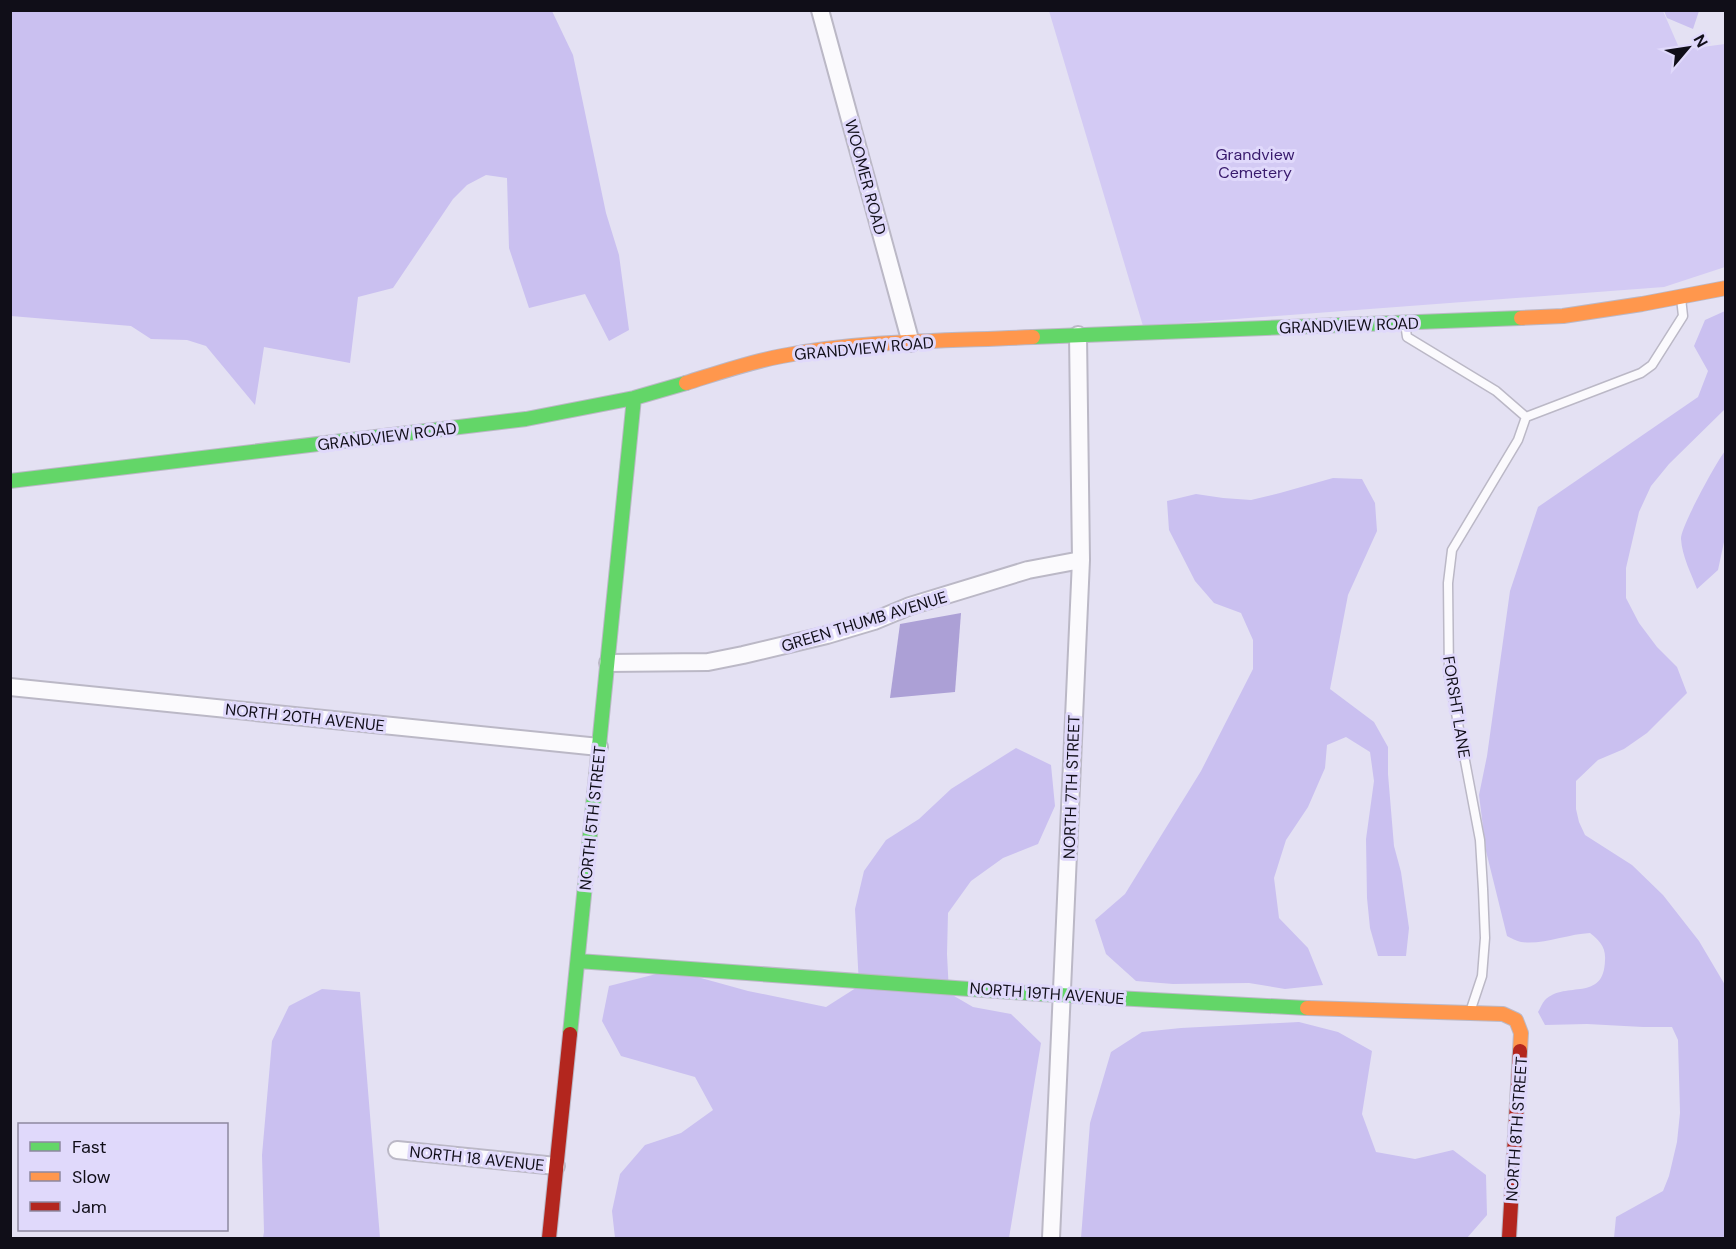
<svg xmlns="http://www.w3.org/2000/svg" width="1736" height="1249" viewBox="0 0 1736 1249" font-family="'DM Sans',sans-serif">
<style>
.green{fill:#d3caf4}
.forest{fill:#cac0f0}
.water{fill:#aca0d6}
.lines{fill:none;stroke-linecap:round;stroke-linejoin:round}
.lane-casing{stroke:#bbb8c6;stroke-width:11}
.street-casing{stroke:#bbb8c6;stroke-width:20}
.fast-casing{stroke:#bbb8c6;stroke-width:16}
.slow-casing{stroke:#bbb8c6;stroke-width:16}
.jam-casing{stroke:#bbb8c6;stroke-width:16}
.lane{stroke:#fbfafd;stroke-width:8}
.street{stroke:#fbfafd;stroke-width:16}
.fast{stroke:#63d668;stroke-width:14}
.slow{stroke:#ff974d;stroke-width:14}
.jam{stroke:#b3261e;stroke-width:14}
.labels{text-anchor:middle;stroke-width:6;stroke-linejoin:round;paint-order:stroke}
.park-label{font-size:16px;fill:#381a6c;stroke:#e0d9fb}
.street-label{font-size:16px;fill:#100e18;stroke:#e0d9fb}
</style>
<rect width="100%" height="100%" fill="#e4e1f3"/>
<path class="green" d="M1049 11H1663L1680 50 1725 44V267L1664 287 1143 326Z"/>
<path class="forest" d="M10 11H552L573 55 606 213 619 255 629 330 609 341 585 294 529 308 509 248 507 178 486 175 467 185 453 199 393 288 358 297 350 363 264 347 255 405 206 346 187 340 151 339 131 326 11 316Z
M1664 11H1699L1693 29 1667 18Z
M1725 311V409L1669 464 1651 486 1639 512 1626 568V598L1639 623 1657 647 1677 667 1687 693 1647 733 1624 749 1598 760 1576 781V809L1579 822 1585 835 1632 865 1663 895 1699 941 1725 985V1238H1614L1616 1217 1663 1191 1669 1176 1677 1142 1680 1113 1678 1040 1672 1027H1643L1587 1024 1545 1025 1538 1012C1540 1009 1542 1003 1545 1000 1566 980 1604 1003 1605 960 1606 947 1599 940 1590 933 1568 934 1543 945 1521 942 1517 941 1511 938 1507 936L1486 851 1479 795 1487 756 1510 591 1538 507 1698 397 1708 371 1694 346 1705 320Z
M1725 451V541L1724 542 1718 570 1697 589C1691 573 1682 556 1681 539 1680 528 1717 461 1725 451Z
M1333 478 1362 479 1375 503 1377 531 1348 595 1330 689 1374 722 1388 747V774L1394 846 1401 872 1409 928 1406 956H1378L1370 928 1367 898 1366 839 1374 781 1370 752 1346 737 1327 745 1325 768 1308 807 1286 840 1274 878 1279 918 1308 948 1323 985 1285 989 1249 983 1173 984 1136 981 1106 954 1095 920 1125 894 1201 771 1253 669V640L1241 613 1214 603 1195 581 1169 530 1167 501 1196 494 1223 498 1251 500 1280 493Z
M1016 748 1051 765 1055 806 1038 844 1003 858 971 881 948 913 947 954 949 993 973 1007 1011 1014 1041 1043 1009 1238H615L612 1211 620 1174 645 1145 681 1133 713 1110 695 1077 621 1056 602 1021 609 986 672 970 748 991 826 1007 859 986 855 909 864 871 886 840 919 819 951 789Z
M322 989 360 992 380 1238H263L264 1232 262 1155 272 1041 289 1006Z
M1299 1022 1338 1032 1372 1051 1362 1114 1376 1152 1415 1159 1453 1150 1486 1175 1487 1215 1467 1238H1081L1090 1123 1111 1052 1142 1032 1181 1028Z"/>
<path class="water" d="M961 613 955 692 890 698 900 624Z"/>
<g class="lines">
<defs>
<path id="lane" d="M1405 323 1407 337 1496 391 1526 417
M1470 1012 1482 976 1485 938 1483 889 1480 840 1449 676 1448 583 1452 550 1518 440 1526 417 1641 373 1652 365 1683 316 1681 298"/>
<path id="street" d="M820 10 911 343
M608 663 708 662 743 655 827 635 874 621 910 606 1028 570 1081 560
M10 687 599 747
M397 1150 556 1166
M1051 1238 1081 560 1078 335"/>
<path id="fast" d="M1033 337 1521 318
M10 481 526 419 634 398 686 383
M578 961 1040 994 1307 1008
M570 1034 634 398"/>
<path id="slow" d="M1521 318 1563 316 1642 304 1726 288
M686 383C718 373 749 362 782 356 864 340 949 341 1033 337
M1307 1008 1503 1014 1516 1020 1521 1033 1520 1051"/>
<path id="jam" d="M549 1238 570 1034
M1509 1238 1520 1051"/>
</defs>
<use href="#lane" class="lane-casing"/>
<use href="#street" class="street-casing"/>
<use href="#fast" class="fast-casing"/>
<use href="#slow" class="slow-casing"/>
<use href="#jam" class="jam-casing"/>
<use href="#lane" class="lane"/>
<use href="#street" class="street"/>
<use href="#fast" class="fast"/>
<use href="#slow" class="slow"/>
<use href="#jam" class="jam"/>
</g>
<g class="labels">
<g class="park-label">
<text x="1255" y="160">Grandview<tspan x="1255" dy="18">Cemetery</tspan></text>
</g>
<g class="street-label">
<text transform="translate(866 177) rotate(75)" y="6">WOOMER ROAD</text>
<text transform="translate(1349 325) rotate(-2)" y="6">GRANDVIEW ROAD</text>
<text transform="translate(864 348) rotate(-5)" y="6">GRANDVIEW ROAD</text>
<text transform="translate(387 436) rotate(-7)" y="6">GRANDVIEW ROAD</text>
<text transform="translate(864 621) rotate(-17)" y="6">GREEN THUMB AVENUE</text>
<text transform="translate(1457 707) rotate(81)" y="6">FORSHT LANE</text>
<text transform="translate(305 717) rotate(6)" y="6">NORTH 20TH AVENUE</text>
<text transform="translate(1071 787) rotate(-88)" y="6">NORTH 7TH STREET</text>
<text transform="translate(592 818) rotate(-84)" y="6">NORTH 5TH STREET</text>
<text transform="translate(1047 993) rotate(4)" y="6">NORTH 19TH AVENUE</text>
<text transform="translate(1516 1129) rotate(-86)" y="6">NORTH 8TH STREET</text>
<text transform="translate(477 1158) rotate(6)" y="6">NORTH 18 AVENUE</text>
</g>
</g>
<rect width="1736" height="1249" fill="none" stroke="#100e18" stroke-width="24"/>
<rect x="18" y="1123" width="210" height="108" fill="#e0d9fb" stroke="#8d88a0" stroke-width="1.5"/>
<rect x="30" y="1142" width="30" height="9" fill="#63d668" stroke="#8d88a0" stroke-width="1.5"/>
<text x="72" y="1153" font-size="18" fill="#100e18">Fast</text>
<rect x="30" y="1172" width="30" height="9" fill="#ff974d" stroke="#8d88a0" stroke-width="1.5"/>
<text x="72" y="1183" font-size="18" fill="#100e18">Slow</text>
<rect x="30" y="1202" width="30" height="9" fill="#b3261e" stroke="#8d88a0" stroke-width="1.5"/>
<text x="72" y="1213" font-size="18" fill="#100e18">Jam</text>
<g transform="translate(1688 48) rotate(61)" stroke="#e0d9fb" stroke-width="4.5" paint-order="stroke">
<path d="M0-4.5L10 22L0 15L-10 22Z" fill="#100e18"/>
<text y="-9" font-size="16" font-weight="bold" text-anchor="middle" fill="#100e18">N</text>
</g>
</svg>
